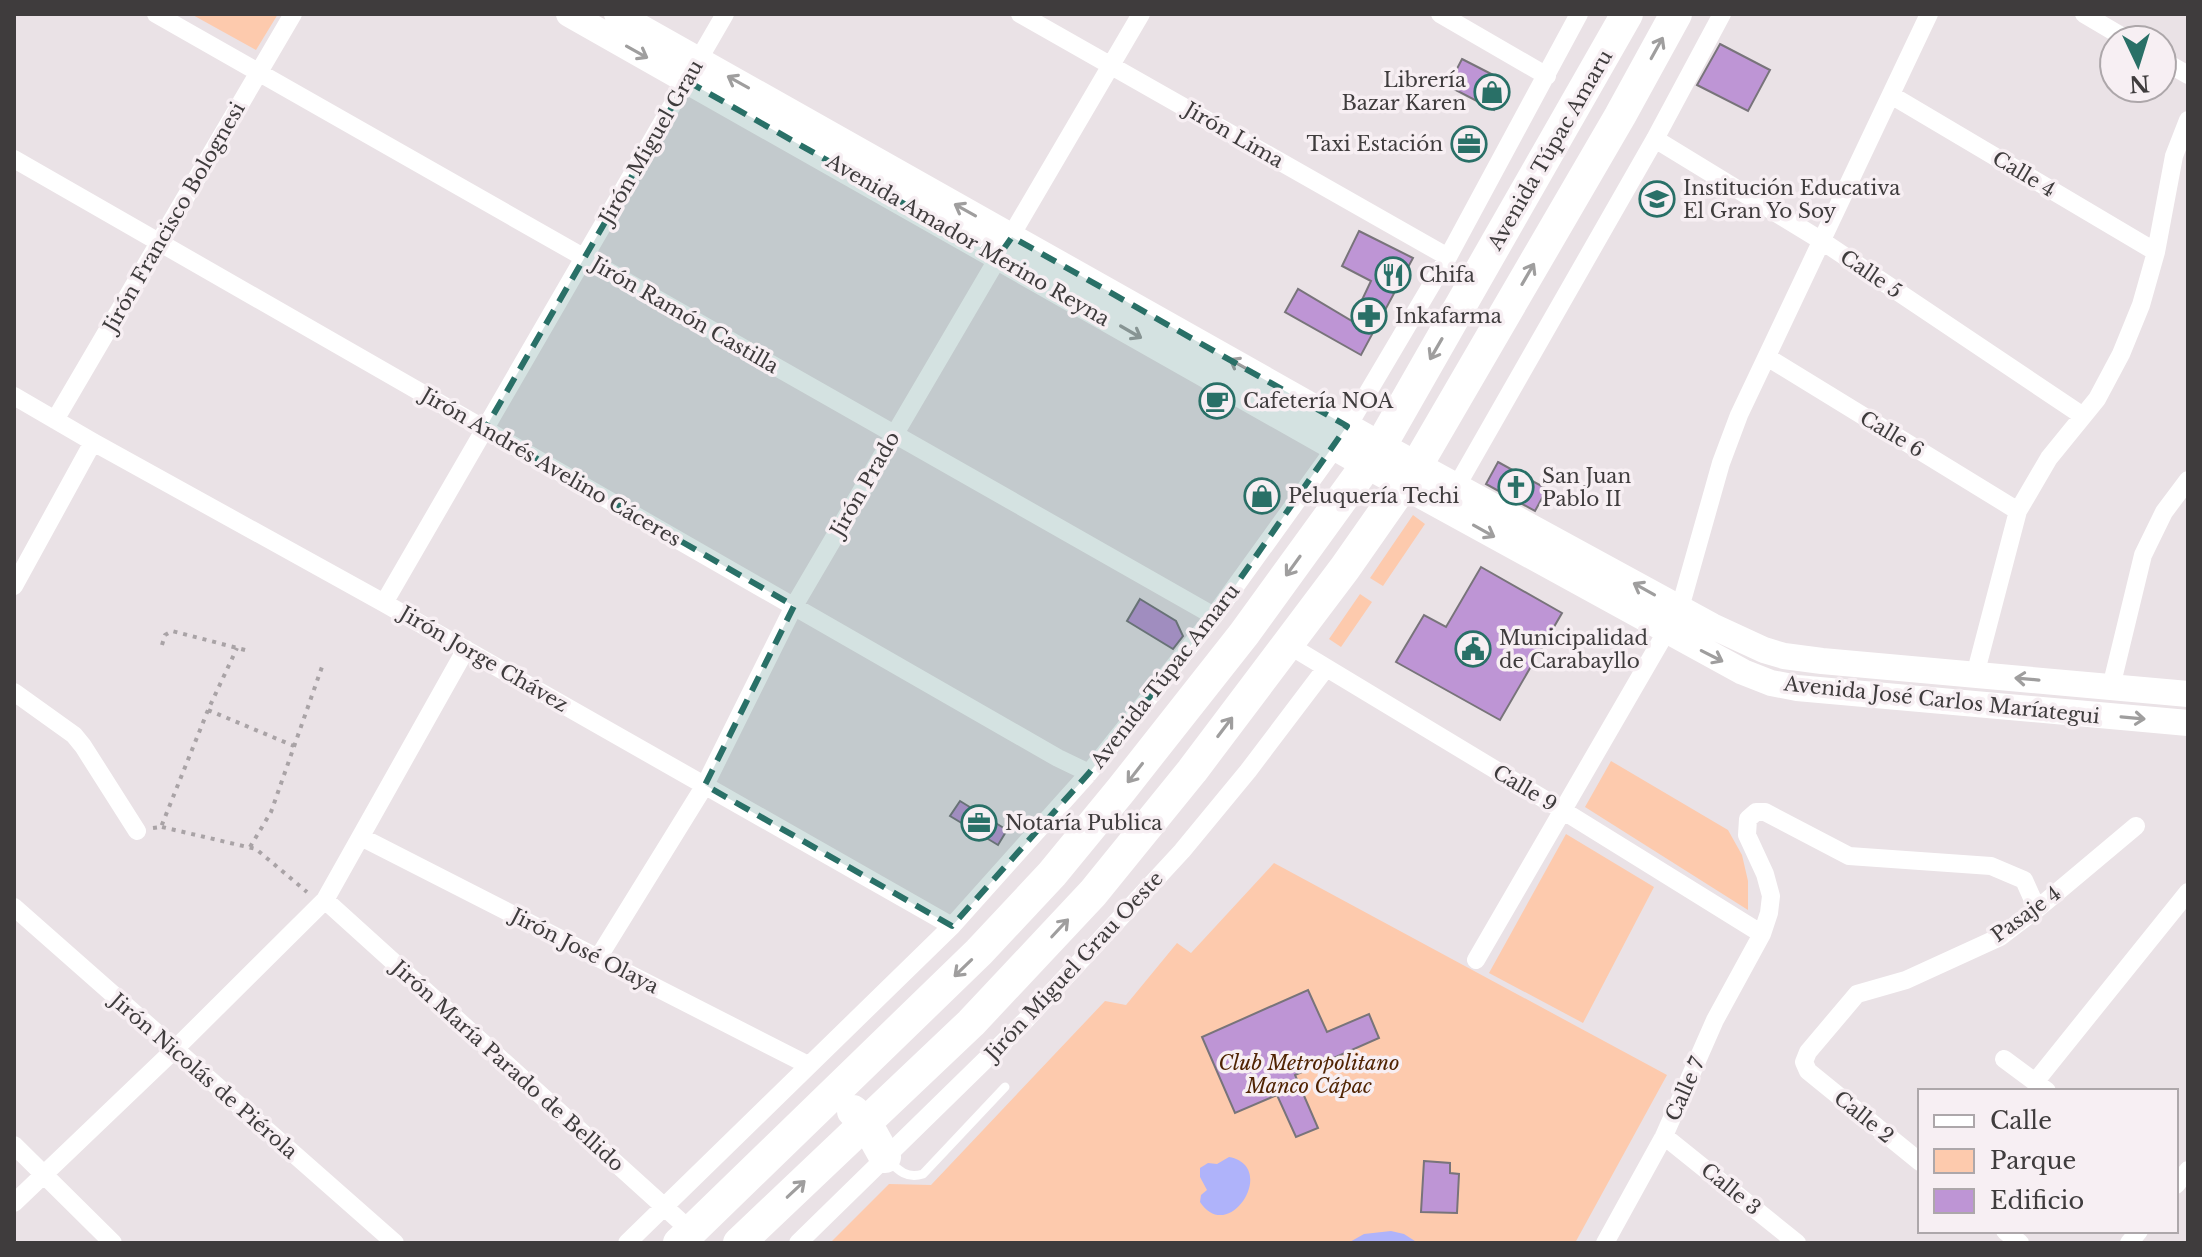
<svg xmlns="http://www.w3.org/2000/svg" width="2202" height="1257" viewBox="0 0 2202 1257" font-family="'Libre Baskerville',serif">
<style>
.green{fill:#fdcaad}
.water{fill:#afb3fa}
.building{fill:#be95d5;stroke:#78747a;stroke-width:2}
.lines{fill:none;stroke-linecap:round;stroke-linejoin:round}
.path{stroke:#a9a3a6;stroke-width:4;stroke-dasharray:4 6;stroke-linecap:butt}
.lane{stroke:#fff;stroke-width:9}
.street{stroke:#fff;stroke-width:18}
.secondary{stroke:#fff;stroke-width:26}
.highway{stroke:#fff;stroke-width:32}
.oneway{stroke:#9f9e9e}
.marked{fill:#297067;fill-opacity:0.2;stroke:#297067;stroke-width:6;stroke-dasharray:16 10;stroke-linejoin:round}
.labels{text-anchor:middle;stroke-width:7;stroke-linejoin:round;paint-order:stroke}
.poi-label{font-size:20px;fill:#3f3c3d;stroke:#f7eff3;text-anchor:start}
.street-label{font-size:20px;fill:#3f3c3d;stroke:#f7eff3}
.park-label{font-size:20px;font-style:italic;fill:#502403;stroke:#f7eff3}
</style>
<rect width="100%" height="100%" fill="#eae2e6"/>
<path class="green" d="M191 14H278L256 50Z
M1413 515 1425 524 1383 586 1370 578Z
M1360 594 1372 602 1341 647 1329 639Z
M1611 761 1728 830 1742 855 1748 881V910L1585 807Z
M1566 834 1654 887 1583 1023 1489 973Z
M1274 863 1667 1075 1575 1243H830L889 1184 931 1185 1105 1001 1126 1005 1177 943 1191 953Z"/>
<path class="water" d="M1229 1157C1279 1166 1229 1246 1200 1202L1201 1195 1207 1190 1200 1177V1168L1208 1163 1217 1164Z
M1391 1231 1404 1234 1418 1243H1348L1364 1234Z"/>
<path class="building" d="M1720 44 1770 70 1748 111 1697 85Z
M1462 59 1503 80 1504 92 1494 110 1448 86Z
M1359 231 1413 258 1361 355 1285 312 1298 289 1352 321 1371 281 1342 266Z
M1498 462 1547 489 1535 511 1486 484Z
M1255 480 1279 492 1270 511 1246 500Z
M1481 567 1562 613 1500 720 1396 662 1424 615 1446 627Z
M1140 599 1176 621 1183 636 1173 649 1127 621Z
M960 801 1007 830 998 845 950 816Z
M1308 990 1327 1032 1369 1014 1379 1038 1295 1075 1318 1128 1296 1137 1277 1095 1235 1113 1202 1037Z
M1424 1161 1450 1163V1173L1459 1174 1457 1213 1421 1212Z"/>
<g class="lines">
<path class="path" d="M162 645 165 635 172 631 249 651
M208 710 294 746
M162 827 256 849 307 892
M153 828 161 827 208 710 237 648
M250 847 271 812 323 664"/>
<path class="lane" d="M888 1160C899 1171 907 1179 923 1174L1005 1087"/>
<path class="street" d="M156 14 1214 616
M1020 14 1448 257
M1440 14 1547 76
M2084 14 2128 40
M2162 60 2188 75
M1891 95 2156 252
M1655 139 1822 241 2083 416
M14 159 1058 758 1089 773
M1767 357 2018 511
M14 396 93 442 384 603 952 926
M55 420 293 14
M1451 496 1655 139 1722 14
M14 586 93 442
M384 603 725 14
M1287 644 1562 810 1762 934
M1975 675 2018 511 2049 458 2097 399 2121 354 2141 305 2156 252 2174 156 2188 120
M2111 687 2143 555 2164 512 2188 480
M14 692 74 735 83 746 137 831
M361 837 808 1065
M325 900 691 1231
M14 907 395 1243
M598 958 705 785 794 606 1141 14
M1476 960 1680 608 1721 463 1739 415 1929 14
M2004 1059 2047 1091
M2035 1082 2188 892
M1664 1136 1797 1243
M14 1145 113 1243
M1920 1162 1808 1071 1804 1062 1808 1052 1857 994 1906 980 2000 937 2037 909 2136 826
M2176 1185 2188 1170
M14 1203 174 1050 325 900 466 649
M2005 1231 2020 1243
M627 1243 952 926 1089 773 1214 616 1335 448 1448 257 1579 14
M798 1243 1024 1022 1182 851 1248 771 1326 668
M1605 1243 1664 1136 1715 1020 1762 934 1769 913 1771 896 1765 874 1747 835 1748 819 1756 812H1765L1849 856 1991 866 2024 880 2037 909
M2129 1243 2139 1231"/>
<path class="secondary" d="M569 14 1367 466 1743 672 1771 683 1797 688 2188 723
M617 14 1381 445 1712 626 1764 650 1784 656 1822 661 2188 694"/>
<path class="highway" d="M853 1111 866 1123 885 1157
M679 1243 979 952 1052 874 1121 790 1244 634 1381 445 1627 14
M739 1243 971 1023 1093 893 1192 771 1345 568 1417 465 1620 116 1676 14"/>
</g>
<defs><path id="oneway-shaft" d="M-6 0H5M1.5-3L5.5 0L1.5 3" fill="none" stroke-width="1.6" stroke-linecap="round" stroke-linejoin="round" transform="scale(2)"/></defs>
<g class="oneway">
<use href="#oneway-shaft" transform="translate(1657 48) rotate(-61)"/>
<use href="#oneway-shaft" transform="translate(637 52) rotate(29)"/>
<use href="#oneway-shaft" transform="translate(738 82) rotate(-151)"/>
<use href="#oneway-shaft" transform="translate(965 210) rotate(-151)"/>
<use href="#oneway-shaft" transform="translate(1528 274) rotate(-60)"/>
<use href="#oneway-shaft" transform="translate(1131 332) rotate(30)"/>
<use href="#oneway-shaft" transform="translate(1436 349) rotate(120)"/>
<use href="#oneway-shaft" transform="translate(1240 365) rotate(-151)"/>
<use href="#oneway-shaft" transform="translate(1484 531) rotate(29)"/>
<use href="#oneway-shaft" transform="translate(1293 566) rotate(126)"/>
<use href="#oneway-shaft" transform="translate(1644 589) rotate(-151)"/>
<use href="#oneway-shaft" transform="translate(1712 656) rotate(27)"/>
<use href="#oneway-shaft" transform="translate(2027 679) rotate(-175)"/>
<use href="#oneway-shaft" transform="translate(2133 718) rotate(5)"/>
<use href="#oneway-shaft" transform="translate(1225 727) rotate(-53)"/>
<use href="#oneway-shaft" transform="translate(1135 773) rotate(128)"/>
<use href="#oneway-shaft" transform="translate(1060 928) rotate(-47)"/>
<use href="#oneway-shaft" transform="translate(963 968) rotate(136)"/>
<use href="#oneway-shaft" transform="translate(796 1189) rotate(-43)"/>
</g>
<path class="marked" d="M687 81 998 257 1012 237 1347 426 1214 616 1089 773 952 926 705 785 794 606 485 429Z"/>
<defs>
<symbol id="shop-ring" viewBox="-11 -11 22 22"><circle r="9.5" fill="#f7eff3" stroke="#297067" stroke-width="1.5"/><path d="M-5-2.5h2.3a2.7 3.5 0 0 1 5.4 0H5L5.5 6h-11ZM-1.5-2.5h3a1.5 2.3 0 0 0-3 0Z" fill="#297067"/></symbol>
<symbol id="office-ring" viewBox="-11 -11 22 22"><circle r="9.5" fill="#f7eff3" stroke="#297067" stroke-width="1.5"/><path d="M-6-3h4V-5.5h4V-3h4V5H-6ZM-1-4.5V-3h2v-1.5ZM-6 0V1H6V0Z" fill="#297067"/></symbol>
<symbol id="school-ring" viewBox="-11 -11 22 22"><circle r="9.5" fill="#f7eff3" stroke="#297067" stroke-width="1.5"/><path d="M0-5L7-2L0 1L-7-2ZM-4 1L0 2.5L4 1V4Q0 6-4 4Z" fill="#297067"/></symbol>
<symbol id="restaurant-ring" viewBox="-11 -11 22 22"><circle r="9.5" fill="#f7eff3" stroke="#297067" stroke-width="1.5"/><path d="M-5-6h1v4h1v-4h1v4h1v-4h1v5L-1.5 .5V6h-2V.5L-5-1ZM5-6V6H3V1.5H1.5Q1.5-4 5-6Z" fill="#297067"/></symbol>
<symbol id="pharmacy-ring" viewBox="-11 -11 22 22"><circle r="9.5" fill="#f7eff3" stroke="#297067" stroke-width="1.5"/><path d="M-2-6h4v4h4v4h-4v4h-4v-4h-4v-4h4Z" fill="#297067"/></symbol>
<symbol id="cafe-ring" viewBox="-11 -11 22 22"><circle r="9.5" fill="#f7eff3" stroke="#297067" stroke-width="1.5"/><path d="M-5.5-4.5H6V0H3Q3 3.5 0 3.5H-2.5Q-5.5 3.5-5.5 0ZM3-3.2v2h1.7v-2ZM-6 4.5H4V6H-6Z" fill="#297067"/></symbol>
<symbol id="church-ring" viewBox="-11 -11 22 22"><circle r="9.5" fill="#f7eff3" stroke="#297067" stroke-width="1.5"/><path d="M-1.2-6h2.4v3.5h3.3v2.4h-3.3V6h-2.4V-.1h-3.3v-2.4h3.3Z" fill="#297067"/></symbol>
<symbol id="civic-ring" viewBox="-11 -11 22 22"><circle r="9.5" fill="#f7eff3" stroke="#297067" stroke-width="1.5"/><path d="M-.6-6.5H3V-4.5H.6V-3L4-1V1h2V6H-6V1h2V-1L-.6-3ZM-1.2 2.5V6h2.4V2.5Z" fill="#297067"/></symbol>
</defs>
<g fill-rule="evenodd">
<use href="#shop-ring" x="1472" y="72" width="40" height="40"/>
<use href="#office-ring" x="1449" y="124" width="40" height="40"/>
<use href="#school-ring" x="1637" y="179" width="40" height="40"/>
<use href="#restaurant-ring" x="1373" y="255" width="40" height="40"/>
<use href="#pharmacy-ring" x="1349" y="296" width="40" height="40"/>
<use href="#cafe-ring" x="1197" y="381" width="40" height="40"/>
<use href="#church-ring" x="1496" y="467" width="40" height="40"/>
<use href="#shop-ring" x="1242" y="476" width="40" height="40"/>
<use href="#civic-ring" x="1453" y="629" width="40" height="40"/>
<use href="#office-ring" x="959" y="803" width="40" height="40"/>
</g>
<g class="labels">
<g class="poi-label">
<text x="1466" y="87" text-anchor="end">Librería<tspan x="1466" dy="23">Bazar Karen</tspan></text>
<text x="1443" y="151" text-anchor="end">Taxi Estación</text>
<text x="1683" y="195">Institución Educativa<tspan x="1683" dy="23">El Gran Yo Soy</tspan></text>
<text x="1419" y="282">Chifa</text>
<text x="1395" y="323">Inkafarma</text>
<text x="1243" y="408">Cafetería NOA</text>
<text x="1542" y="483">San Juan<tspan x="1542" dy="23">Pablo II</tspan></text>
<text x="1288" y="503">Peluquería Techi</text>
<text x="1499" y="645">Municipalidad<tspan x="1499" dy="23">de Carabayllo</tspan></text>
<text x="1005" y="830">Notaría Publica</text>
</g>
<g class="street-label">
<text transform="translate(1234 135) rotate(30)" y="7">Jirón Lima</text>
<text transform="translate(651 142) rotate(-60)" y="7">Jirón Miguel Grau</text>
<text transform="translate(1550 150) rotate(-60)" y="7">Avenida Túpac Amaru</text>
<text transform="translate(2024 174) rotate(31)" y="7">Calle 4</text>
<text transform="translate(174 217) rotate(-60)" y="7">Jirón Francisco Bolognesi</text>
<text transform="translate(968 240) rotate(30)" y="7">Avenida Amador Merino Reyna</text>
<text transform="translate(1871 274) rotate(34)" y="7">Calle 5</text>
<text transform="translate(685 315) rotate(30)" y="7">Jirón Ramón Castilla</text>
<text transform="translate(1892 434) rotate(31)" y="7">Calle 6</text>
<text transform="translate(551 467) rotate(30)" y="7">Jirón Andrés Avelino Cáceres</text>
<text transform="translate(865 484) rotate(-60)" y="7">Jirón Prado</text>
<text transform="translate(484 659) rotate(30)" y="7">Jirón Jorge Chávez</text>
<text transform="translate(1165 676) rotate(-52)" y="7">Avenida Túpac Amaru</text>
<text transform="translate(1942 700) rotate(6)" y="7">Avenida José Carlos Maríategui</text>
<text transform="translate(1525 788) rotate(31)" y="7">Calle 9</text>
<text transform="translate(2026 914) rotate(-36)" y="7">Pasaje 4</text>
<text transform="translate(585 951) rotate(27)" y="7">Jirón José Olaya</text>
<text transform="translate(1074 966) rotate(-47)" y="7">Jirón Miguel Grau Oeste</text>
<text transform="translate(508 1066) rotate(42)" y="7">Jirón María Parado de Bellido</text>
<text transform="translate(204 1076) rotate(41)" y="7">Jirón Nicolás de Piérola</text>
<text transform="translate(1685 1089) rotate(-66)" y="7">Calle 7</text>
<text transform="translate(1864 1117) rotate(39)" y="7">Calle 2</text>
<text transform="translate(1731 1189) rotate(39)" y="7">Calle 3</text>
</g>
<g class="park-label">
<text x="1309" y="1070">Club Metropolitano<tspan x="1309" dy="23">Manco Cápac</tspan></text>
</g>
</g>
<rect width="2202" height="1257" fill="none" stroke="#3f3c3d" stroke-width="32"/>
<rect x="1918" y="1089" width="260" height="144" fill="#f7eff3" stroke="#ada7aa" stroke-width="2"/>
<rect x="1934" y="1115" width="40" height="12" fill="#ffffff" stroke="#ada7aa" stroke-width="2"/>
<text x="1990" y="1129" font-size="24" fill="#3f3c3d">Calle</text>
<rect x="1934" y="1149" width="40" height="24" fill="#fdcaad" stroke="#ada7aa" stroke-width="2"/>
<text x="1990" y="1169" font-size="24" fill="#3f3c3d">Parque</text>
<rect x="1934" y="1189" width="40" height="24" fill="#be95d5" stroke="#ada7aa" stroke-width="2"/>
<text x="1990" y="1209" font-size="24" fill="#3f3c3d">Edificio</text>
<g transform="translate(2138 64) rotate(176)"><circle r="38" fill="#f7eff3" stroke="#ada7aa" stroke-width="2"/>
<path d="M0-6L14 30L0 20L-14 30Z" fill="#297067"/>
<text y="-12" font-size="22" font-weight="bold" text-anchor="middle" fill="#3f3c3d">N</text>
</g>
</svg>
